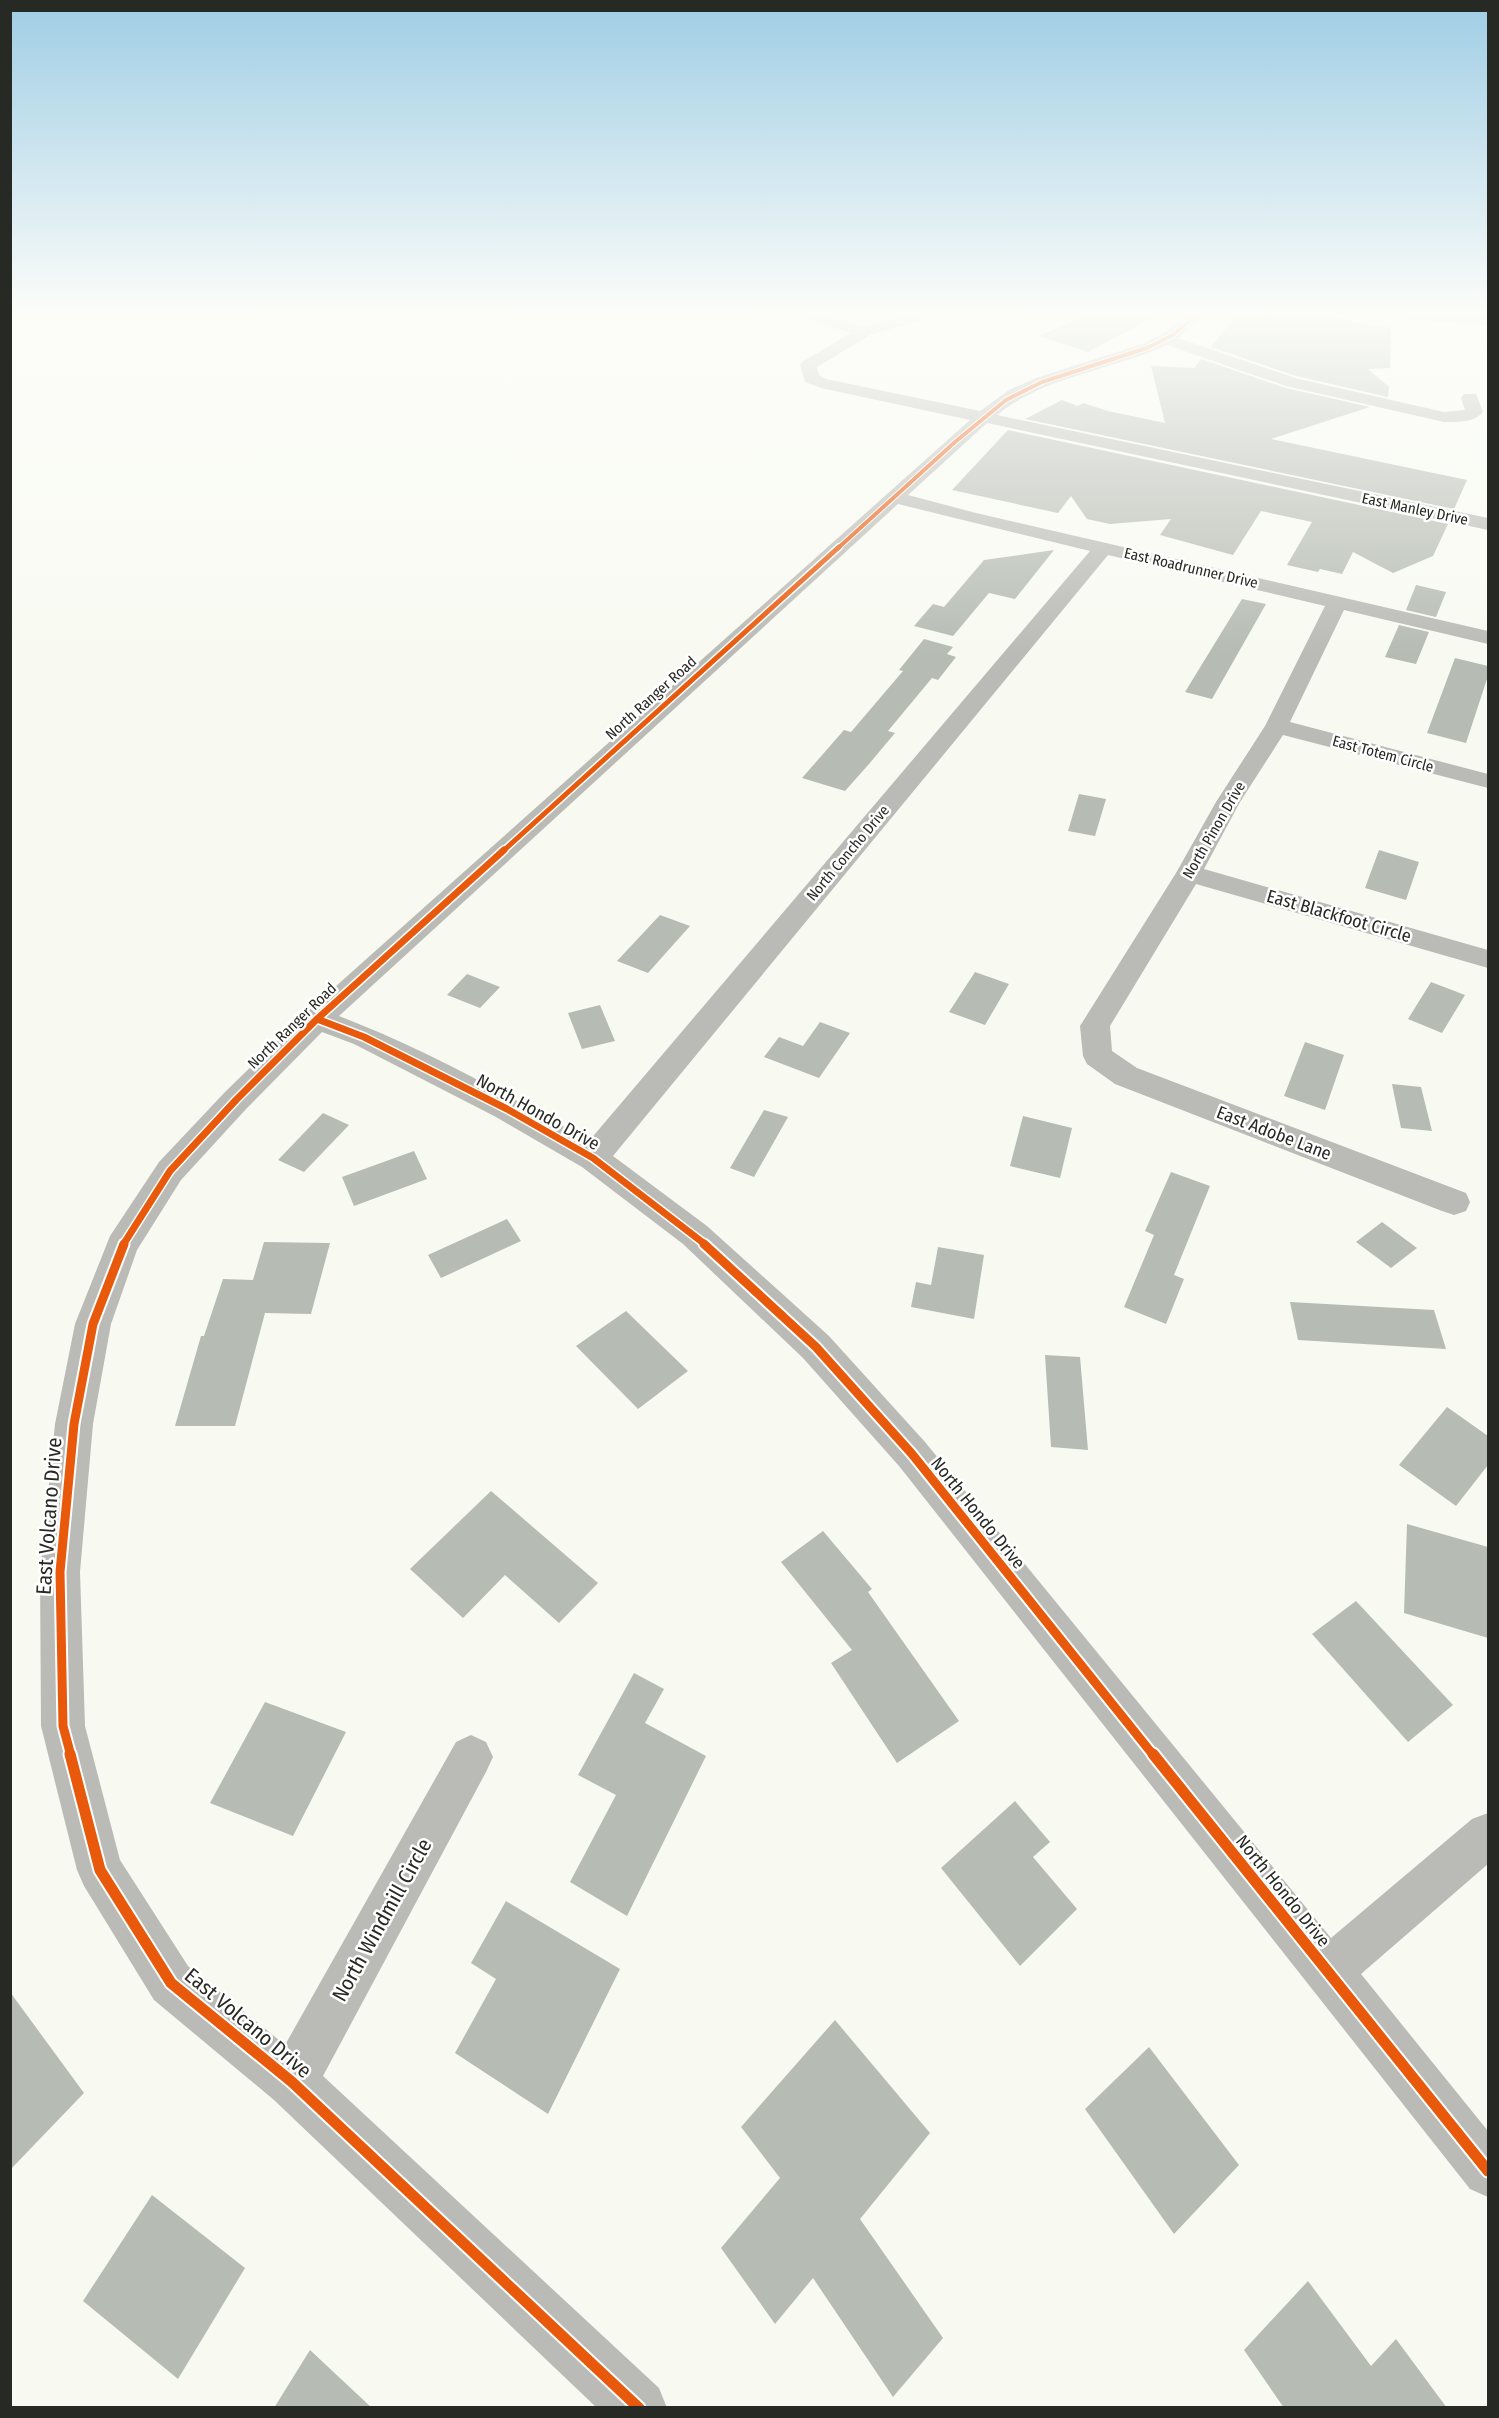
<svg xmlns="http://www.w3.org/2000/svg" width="1499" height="2418" viewBox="0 0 1499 2418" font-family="'Fira Sans Condensed',sans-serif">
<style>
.building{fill:#b6bcb3}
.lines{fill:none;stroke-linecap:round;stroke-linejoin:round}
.minor{fill:#babab7;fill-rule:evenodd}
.cycleway-far4-casing{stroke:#fff;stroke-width:6}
.cycleway-far3-casing{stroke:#fff;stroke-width:8}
.cycleway-far2-casing{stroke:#fff;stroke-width:10}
.cycleway-far1-casing{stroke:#fff;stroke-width:13}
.cycleway-casing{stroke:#fff;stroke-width:15}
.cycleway-far4{stroke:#e8590c;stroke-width:4}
.cycleway-far3{stroke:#e8590c;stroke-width:5}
.cycleway-far2{stroke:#e8590c;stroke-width:7}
.cycleway-far1{stroke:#e8590c;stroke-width:9}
.cycleway{stroke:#e8590c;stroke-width:11}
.labels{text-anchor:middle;stroke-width:5;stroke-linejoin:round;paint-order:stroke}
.far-street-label{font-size:15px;fill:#272924;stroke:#fff}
.street-label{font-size:18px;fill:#272924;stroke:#fff}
.near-street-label{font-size:21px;fill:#272924;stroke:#fff}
</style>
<rect width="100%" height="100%" fill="#f8faf2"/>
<path class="building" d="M1090 314H1160L1088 352 1039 336Z
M1238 314H1314L1391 328 1390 368 1368 369 1389 387 1388 397 1296 376 1211 347Z
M1201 359 1286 388 1370 407 1271 439 1467 480 1454 509 1025 419 1062 400 1078 406 1083 403 1108 411 1165 423 1151 366 1194 368Z
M1008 430 1448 524 1433 556 1393 573 1353 552 1342 574 1320 569 1318 572 1287 565 1312 522 1261 511 1233 555 1160 535 1171 519 1110 524 1087 519 1071 496 1058 513 952 490Z
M1054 550 1015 599 989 593 953 636 914 626 933 604 944 607 984 560Z
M1416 585 1446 592 1436 617 1406 610Z
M1242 599 1266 604 1212 699 1185 692Z
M1399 625 1429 632 1416 664 1385 657Z
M924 639 953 647 947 654 956 657 938 680 932 678 888 731 895 733 869 764 845 791 802 778 844 730 851 732 903 671 899 670Z
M1455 658 1488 666V676L1466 743 1427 733Z
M1079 794 1106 799 1095 836 1068 831Z
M1379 850 1419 862 1406 900 1365 888Z
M660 915 690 926 648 973 617 961Z
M975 972 1009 984 985 1025 949 1012Z
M467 974 500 987 480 1008 447 995Z
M1431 982 1465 995 1442 1033 1408 1019Z
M600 1005 615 1041 582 1049 568 1013Z
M820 1022 850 1033 819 1078 764 1057 779 1037 803 1046Z
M1305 1042 1344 1055 1325 1110 1284 1096Z
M1392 1084 1421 1087 1432 1131 1401 1128Z
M764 1110 788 1117 754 1177 730 1168Z
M323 1113 349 1125 304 1172 278 1160Z
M1023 1116 1072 1128 1060 1178 1010 1166Z
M414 1151 427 1179 354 1206 342 1177Z
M1171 1172 1210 1186 1174 1275 1184 1279 1166 1324 1124 1307 1154 1235 1145 1231Z
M507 1219 521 1241 441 1278 428 1255Z
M1382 1222 1417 1248 1391 1268 1356 1242Z
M264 1242 330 1243 311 1314 265 1313 235 1426H175L201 1336H204L223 1279 253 1280Z
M938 1247 984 1255 974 1319 911 1307 916 1282 931 1285Z
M1290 1302 1434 1310 1446 1349 1298 1340Z
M626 1311 688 1371 638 1409 576 1346Z
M1045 1355 1080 1357 1088 1450 1051 1447Z
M1447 1407 1488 1436V1465L1456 1506 1399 1465Z
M491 1491 598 1583 559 1623 505 1575 463 1618 410 1569Z
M1407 1524 1488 1547V1638L1404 1613Z
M823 1531 872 1589 868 1592 959 1721 897 1763 831 1663 852 1650 781 1562Z
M1356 1601 1453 1705 1408 1742 1312 1634Z
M634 1673 664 1689 645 1723 706 1756 627 1916 570 1882 616 1795 578 1775Z
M265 1702 346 1732 293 1836 210 1803Z
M1015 1801 1050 1842 1033 1857 1077 1909 1020 1966 941 1868Z
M506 1901 620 1969 548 2114 455 2053 496 1979 471 1963Z
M10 1992 84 2093 10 2170Z
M835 2020 930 2133 860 2219 943 2338 893 2397 813 2278 775 2324 721 2248 780 2178 741 2127Z
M1149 2047 1239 2165 1174 2234 1085 2109Z
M152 2195 245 2268 178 2379 83 2301Z
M1308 2281 1371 2366 1396 2339 1447 2408H1284L1244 2350Z
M310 2350 372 2408H274Z"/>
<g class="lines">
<path class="minor" d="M797 314H822L864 327 909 314H934L932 317 870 335 817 367 819 375 826 379 980 411 1009 390 1036 378 1142 344 1167 331 1188 314H1204L1178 338 1295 378 1444 412 1465 410 1461 398 1464 394H1476L1483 412C1474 423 1457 422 1444 422L1286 386 1167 345C1111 371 1047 375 997 415L1488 518V530L987 423 908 495 976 513 1488 631V644L1344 610 1290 722 1488 774V788L1283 735 1240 802 1204 869 1488 950V968L1196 884 1110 1026 1112 1051 1137 1068 1466 1193 1470 1202 1466 1211 1454 1215 1442 1211 1115 1084 1087 1064 1083 1056 1080 1026 1176 873 1216 802 1265 726 1325 606 1108 555 613 1156 707 1226 829 1336 925 1442 1331 1938 1472 1819 1488 1813V1864L1361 1974 1488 2131V2197L1470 2189 899 1466 803 1358 683 1244 582 1167 496 1117 354 1044 322 1032 247 1108 181 1180 137 1250 111 1324 93 1424 80 1572 85 1726 120 1860 188 1966 285 2045 456 1742 471 1735 486 1742 493 1757 486 1772 323 2076 659 2388 667 2408H597L274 2100 154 2000 84 1886 77 1870 41 1726 40 1572 55 1424 75 1324 110 1236 159 1162 225 1092 307 1012 970 420 821 388 805 382 800 365 802 362 851 333 799 317ZM898 504 1090 551 589 1141C508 1095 425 1049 339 1016Z
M1394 314 1488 315V325L1401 319Z"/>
<defs>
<path id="cycleway-far4" d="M837 549 955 442 1006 400 1042 382 1147 348 1173 335 1197 314"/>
<path id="cycleway-far3" d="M502 852 839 547"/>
<path id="cycleway-far2" d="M317 1019 364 1037 507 1109 593 1158 706 1245
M123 1245 170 1171 236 1100 317 1019 504 850"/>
<path id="cycleway-far1" d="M704 1244 816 1347 912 1454 1154 1756
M71 1756 63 1726 60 1572 74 1424 93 1324 124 1244"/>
<path id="cycleway" d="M70 1754 100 1870 171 1983 292 2082 639 2408
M1153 1754 1488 2171"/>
</defs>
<use href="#cycleway-far4" class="cycleway-far4-casing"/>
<use href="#cycleway-far3" class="cycleway-far3-casing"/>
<use href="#cycleway-far2" class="cycleway-far2-casing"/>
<use href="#cycleway-far1" class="cycleway-far1-casing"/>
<use href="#cycleway" class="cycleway-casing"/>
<use href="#cycleway-far4" class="cycleway-far4"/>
<use href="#cycleway-far3" class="cycleway-far3"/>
<use href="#cycleway-far2" class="cycleway-far2"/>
<use href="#cycleway-far1" class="cycleway-far1"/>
<use href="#cycleway" class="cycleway"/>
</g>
<linearGradient id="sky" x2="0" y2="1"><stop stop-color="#9fcde5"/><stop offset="0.48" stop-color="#fcfdf9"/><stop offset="1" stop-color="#fcfdf9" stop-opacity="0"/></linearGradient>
<rect width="1499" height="653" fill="url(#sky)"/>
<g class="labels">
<g class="far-street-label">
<text transform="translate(1415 509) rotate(12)" y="5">East Manley Drive</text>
<text transform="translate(1191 568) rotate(13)" y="5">East Roadrunner Drive</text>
<text transform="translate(651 698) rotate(-42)" y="5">North Ranger Road</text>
<text transform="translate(1383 754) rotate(15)" y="5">East Totem Circle</text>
<text transform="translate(1214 830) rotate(-60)" y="5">North Pinon Drive</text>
<text transform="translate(848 853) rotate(-50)" y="5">North Concho Drive</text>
<text transform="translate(292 1026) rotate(-44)" y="5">North Ranger Road</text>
</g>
<g class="street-label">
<text transform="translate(1339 916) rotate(16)" y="6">East Blackfoot Circle</text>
<text transform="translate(538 1112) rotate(29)" y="6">North Hondo Drive</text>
<text transform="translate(1274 1133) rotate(21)" y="6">East Adobe Lane</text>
<text transform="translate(978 1513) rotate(51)" y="6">North Hondo Drive</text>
<text transform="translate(1283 1891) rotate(51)" y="6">North Hondo Drive</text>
</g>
<g class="near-street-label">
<text transform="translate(49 1516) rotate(-86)" y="7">East Volcano Drive</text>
<text transform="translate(382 1920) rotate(-61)" y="7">North Windmill Circle</text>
<text transform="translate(248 2023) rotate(40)" y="7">East Volcano Drive</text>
</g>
</g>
<rect width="1499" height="2418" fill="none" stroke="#272924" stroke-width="24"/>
</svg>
